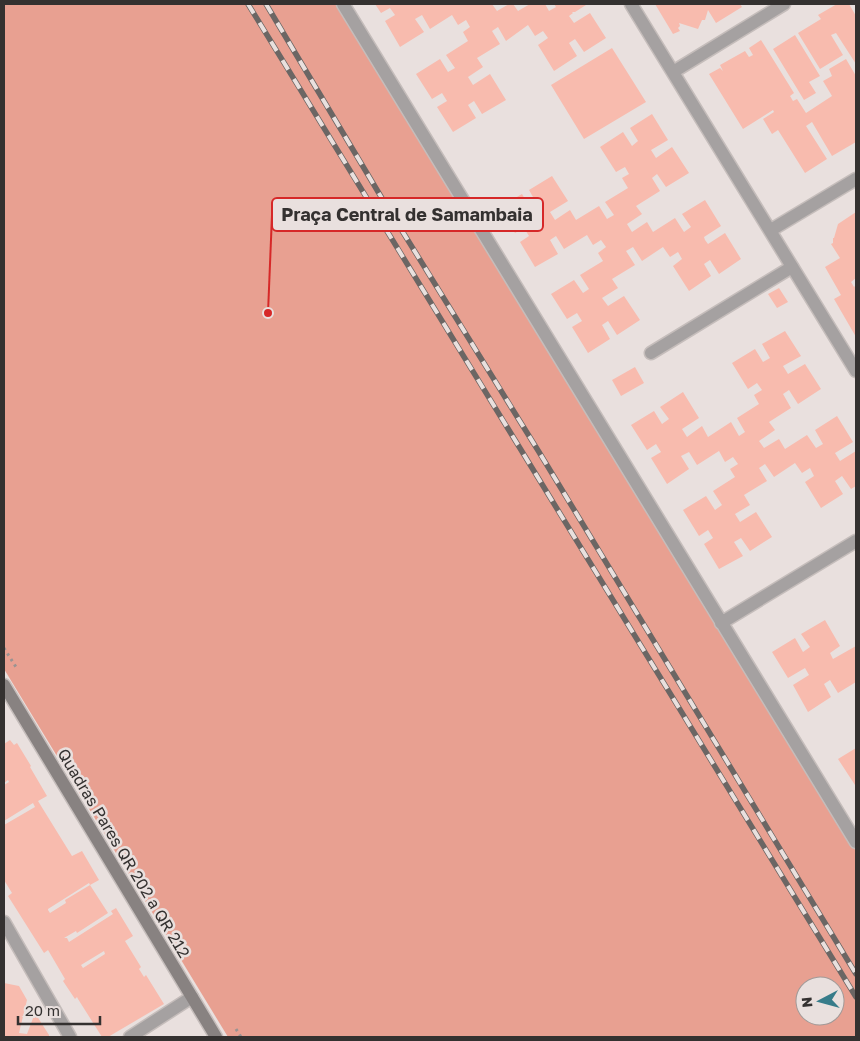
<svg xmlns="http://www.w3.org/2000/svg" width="860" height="1041" viewBox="0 0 860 1041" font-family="'Golos Text',sans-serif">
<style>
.green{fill:#e8a091;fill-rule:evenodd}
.building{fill:#f8bbae;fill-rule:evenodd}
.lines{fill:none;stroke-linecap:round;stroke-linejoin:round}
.lane-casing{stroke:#c5bdbb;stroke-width:15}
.street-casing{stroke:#c5bdbb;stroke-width:15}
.secondary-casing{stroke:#c5bdbb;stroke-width:15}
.path{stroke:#9a9392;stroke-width:3;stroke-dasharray:2.5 4;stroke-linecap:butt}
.lane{stroke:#a5a1a1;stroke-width:12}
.street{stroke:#a5a1a1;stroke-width:12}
.secondary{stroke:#888281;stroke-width:12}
.rail-casing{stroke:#6b6664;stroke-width:5.5}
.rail{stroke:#e9e0de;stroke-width:4;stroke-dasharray:11;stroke-linecap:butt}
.labels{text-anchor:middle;stroke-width:5;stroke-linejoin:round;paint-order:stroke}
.street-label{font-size:16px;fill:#343130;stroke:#e9e0de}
.leader{fill:none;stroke:#d62828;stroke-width:2}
.callout-dot{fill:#d62828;stroke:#e9e0de;stroke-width:2}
.callout{fill:#e9e0de;stroke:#d62828;stroke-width:2}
.callout-label{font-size:18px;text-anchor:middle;font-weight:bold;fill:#343130}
</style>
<rect width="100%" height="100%" fill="#e9e0de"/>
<path class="green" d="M4 4H343L856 839V1037H228L4 669ZM805 986H835V1016H805Z"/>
<path class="building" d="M375 4H492L497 11 509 4H513L518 11 530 4H545L549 11 556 7 554 4H585L586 5 575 12H572L573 13 569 16 574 23 590 13 606 38 584 52 575 39 569 43 577 56 554 71 538 45 548 38 543 31 535 36 528 25 506 41 498 27 492 31 500 44 477 58 483 67 468 77 473 85 490 74 506 100 482 114 474 101 468 105 476 118 453 132 437 107 447 101 442 93 432 99 416 74 440 59 448 72 455 68 446 55 468 41 463 32 470 27 466 20 458 25 452 15 430 29 422 15 415 19 424 32 400 47 385 21 395 15 390 8 381 13Z
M655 4H740L742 7 716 23 708 10 705 20H702L698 29 679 23 680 26 678 28 680 31 673 34Z
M837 4H849L856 16V64L836 33 831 35 843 55 820 69 798 33 821 19 818 15Z
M795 35 820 76 809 82 816 93 804 100 773 49Z
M761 40 794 93 790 96 793 101 797 99 806 113 832 96 823 81 832 76 829 69 846 59 856 76V142L832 156 812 122 806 126 827 159 805 173 778 130 772 134 763 119 774 112 773 110 743 129 709 74 720 68 723 71 720 65 745 51 749 57 753 55 749 48Z
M612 48 646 102 584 139 551 85Z
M652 114 668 140 651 150 656 158 672 147 689 173 666 187 657 174 652 178 660 191 636 206 642 214 627 224 632 232 647 222 653 232 675 218 684 232 691 227 682 214 705 200 721 226 704 237 705 240 708 244 725 233 741 259 719 274 710 260 704 264 711 276 689 291 673 266 682 259 678 252 670 257 663 247 642 261 633 247 626 251 635 265 612 279 618 288 602 298 608 306 624 296 640 320 617 335 608 321 602 325 610 339 588 353 572 327 582 321 577 313 567 319 551 294 574 280 583 293 589 289 580 275 603 261 598 253 606 247 601 240 593 245 587 235 564 249 556 236 550 240 558 254 535 267 520 242 529 236 524 228 515 233 498 208 522 194 530 208 537 204 529 190 552 176 568 201 550 212 555 220 570 210 576 220 599 206 607 219 614 215 605 202 628 188 622 178 629 174 625 167 616 172 600 147 623 132 632 146 638 141 630 128Z
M856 212V278L851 282 854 287 856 285V337L834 299 841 295 825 267 840 258 831 244 833 243V238H834L838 224Z
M779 288 788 302 777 308 768 294Z
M785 331 801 356 783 366 788 374 805 364 821 389 798 404 789 390 783 394 791 408 769 422 775 430 759 441 764 448 779 439 785 449 807 435 816 448 823 444 815 430 837 416 853 442 835 453 840 461 856 451V486L851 489 842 476 835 481 843 494 821 508 805 482 814 476 810 468 802 473 795 463 774 477 765 464 759 468 767 481 744 495 750 505 735 514 740 522 756 512 772 537 750 551 741 538 734 542 743 556 719 569 704 544 713 538 708 530 699 536 683 510 706 496 715 510 722 505 713 491 735 477 730 469 738 464 733 457 725 462 719 451 697 465 689 452 681 456 689 469 667 484 651 458 661 452 656 444 647 450 631 425 654 411 662 424 669 419 660 407 683 392 699 418 682 429 687 437 702 426 708 437 731 422 739 436 745 432 737 418 759 404 754 395 762 390 757 383 748 389 732 363 755 349 763 362 770 358 762 344Z
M635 367 644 383 621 396 612 380Z
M825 620 840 646 830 653 833 659 856 646V682L838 693 830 680 824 684 831 697 808 712 793 685 809 675 805 668 788 678 772 652 795 638 803 652 810 647 801 634Z
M10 740 14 745 17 743 31 766 30 767 47 796 38 801 72 856 82 851 99 880 90 885 89 883 48 909V910L50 913 66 903 65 900 90 885 108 913 77 933 76 931 64 938H67L69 942 113 914 111 911 116 908 133 936 125 941 141 967 139 969 144 977 146 975 164 1004 108 1037H102L78 999 77 997 75 999 63 981 65 979 48 950 44 953 8 896 12 893 4 880V825L35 807 33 803 4 821V785L9 782 8 780 4 783V744ZM104 951 105 954 83 968 81 965Z
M856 748V784L855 785 838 759Z
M4 983 19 986 27 1000 19 1033 27 1034 35 1013 49 1035V1037H4Z"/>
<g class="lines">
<defs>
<path id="lane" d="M651 353 792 267"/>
<path id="street" d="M343 4 856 842
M631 4 856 371
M673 72 784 4
M771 230 856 179
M721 623 856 541
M4 922 70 1037
M130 1037 192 997"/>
<path id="secondary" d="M4 685 216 1037"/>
</defs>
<use href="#lane" class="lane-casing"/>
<use href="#street" class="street-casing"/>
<use href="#secondary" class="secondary-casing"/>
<path class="path" d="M4 648 16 667
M236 1029 241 1037"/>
<use href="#lane" class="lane"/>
<use href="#street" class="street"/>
<use href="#secondary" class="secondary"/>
<defs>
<path id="rail" d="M248 4 856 997
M266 4 383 200 539 452 856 974"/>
</defs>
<use href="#rail" class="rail-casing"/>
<use href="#rail" class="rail"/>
</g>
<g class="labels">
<g class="street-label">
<text transform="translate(124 853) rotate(59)" y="6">Quadras Pares QR 202 a QR 212</text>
</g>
</g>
<path class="leader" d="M268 313L272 215"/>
<circle class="callout-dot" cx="268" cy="313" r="5"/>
<rect class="callout" x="272" y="198" width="271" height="33" rx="5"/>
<g class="callout-label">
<text x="407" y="221">Praça Central de Samambaia</text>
</g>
<rect width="860" height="1041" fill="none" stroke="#343130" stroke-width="10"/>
<g transform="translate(820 1001) rotate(264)"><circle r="24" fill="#e9e0de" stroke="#a19a98"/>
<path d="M0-4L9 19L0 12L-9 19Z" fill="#377c8a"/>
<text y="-8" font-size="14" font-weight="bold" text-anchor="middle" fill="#343130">N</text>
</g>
<path d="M18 1016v8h82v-8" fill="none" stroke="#343130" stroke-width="2.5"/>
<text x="25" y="1016" font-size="15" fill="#343130" stroke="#e9e0de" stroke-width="4" paint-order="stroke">20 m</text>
</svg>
